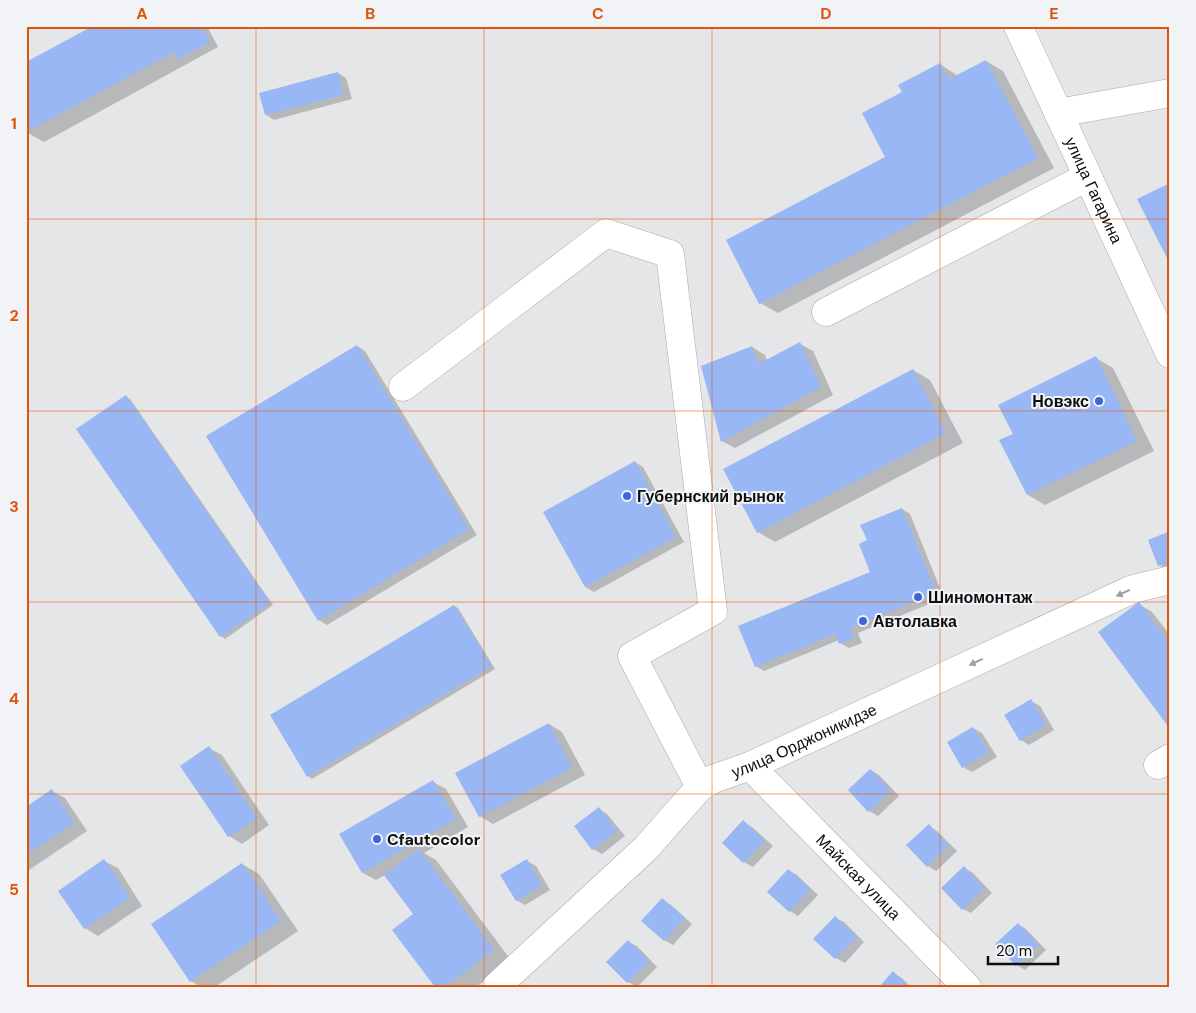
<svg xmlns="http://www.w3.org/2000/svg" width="1196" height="1013" viewBox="0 0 1196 1013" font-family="'DM Sans',sans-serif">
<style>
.shadow{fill:#0003}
.building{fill:#99b6f5}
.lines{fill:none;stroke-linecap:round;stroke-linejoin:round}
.minor-casing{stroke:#a8a9ab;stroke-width:29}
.major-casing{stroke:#a8a9ab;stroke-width:29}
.minor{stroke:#fff;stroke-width:28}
.major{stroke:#fff;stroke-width:28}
.oneway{fill:#9e9f9f}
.grid{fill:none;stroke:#dd550c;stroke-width:1;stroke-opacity:0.55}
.poi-dot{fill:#3a68d8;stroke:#f2f3f6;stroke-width:2}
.labels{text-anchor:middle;stroke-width:4;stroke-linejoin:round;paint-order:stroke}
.street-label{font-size:16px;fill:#0d0e0e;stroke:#f2f3f6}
.poi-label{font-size:16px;font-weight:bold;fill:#0d0e0e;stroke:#f2f3f6;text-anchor:start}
.neatline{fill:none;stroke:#dd550c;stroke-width:2}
.grid-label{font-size:16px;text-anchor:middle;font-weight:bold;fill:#dd550c}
</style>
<rect width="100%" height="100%" fill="#e5e6e8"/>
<path class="shadow" d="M95 26H207L218 47 44 142 26 132Z
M742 26H760L748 29Z
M986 61 1003 71 1054 168 778 313 760 303 886 157 903 92 940 64 958 76Z
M338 73 346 78 352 99 274 120 266 115Z
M800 344 813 351 833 395 735 448 722 441 752 347 765 355 767 361Z
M357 346 365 351 477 535 327 625 319 620Z
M1096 358 1113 368 1154 451 1045 505 1028 495 1014 434Z
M913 370 930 380 963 443 775 542 758 532Z
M126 397 130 399 273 605 225 639 221 636Z
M635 462 643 467 684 542 594 592 585 587Z
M902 509 910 514 944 598 858 633 862 643 849 648 840 643 839 640 764 671 756 666 872 572 868 541Z
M1170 532V569L1168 570 1159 565Z
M1139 604 1152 612 1170 635V727Z
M454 606 458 608 495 669 312 779 308 776Z
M1031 701 1040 706 1054 730 1029 745 1021 740Z
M549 724 562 732 585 775 493 824 480 816Z
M973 728 982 733 997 757 972 772 963 767Z
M209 748 222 755 269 825 242 844 229 836Z
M871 770 879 775 899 796 878 816 869 811 850 790Z
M433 782 446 789 468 827 424 853 436 860 511 960 476 987H436L415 914 385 875 376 880 363 873 341 835Z
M52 791 65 798 87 831 26 872V808Z
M599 809 607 814 625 836 602 854 593 849 576 826Z
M743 822 752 827 773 846 753 867 744 862 723 843Z
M929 826 937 831 957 851 936 871 928 866Z
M104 861 118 868 142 906 98 936 85 928Z
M527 861 536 866 550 890 525 905 516 900Z
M242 864 259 874 298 931 215 987H201L191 981 153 924Z
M964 868 973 873 992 893 971 913 963 909Z
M788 870 797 875 818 895 798 916 790 911Z
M663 900 671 905 692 924 673 945 664 940Z
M835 918 844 922 864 942 845 963 836 958 815 939Z
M1018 924 1026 929 1046 950 1025 970 1017 965Z
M628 942 637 946 657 967 637 987 628 982Z
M893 973 902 978 911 987H880Z"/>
<path class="building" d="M93 26H201L210 42 178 59 174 52 26 132V62Z
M986 60 1038 158 759 304 726 240 885 157 862 113 902 92 898 85 940 63 949 79Z
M338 72 343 95 265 115 259 93Z
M1170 183V264L1137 199Z
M800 342 821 387 721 442 701 366 752 346 758 364Z
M357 345 469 529 318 621 206 436Z
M1096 356 1137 441 1027 495 999 440 1013 434 998 405Z
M913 369 946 433 757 533 723 469Z
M126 395 270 603 220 637 76 429Z
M635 461 676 537 585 587 543 512Z
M902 508 936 593 850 628 854 638 839 644 835 634 755 667 738 626 870 572 859 544 867 540 860 525Z
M1170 531V561L1158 566 1148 540Z
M1139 602 1170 644V729L1098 632Z
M454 605 492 666 307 777 270 715Z
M1031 699 1046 725 1020 741 1004 715Z
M549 723 572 768 479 817 455 773Z
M973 727 989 752 962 768 947 742Z
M209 746 257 818 228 837 180 766Z
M870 769 891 791 868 812 848 790Z
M433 780 456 819 362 873 339 834Z
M52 789 74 823 26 855V807Z
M599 807 617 831 592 850 574 826Z
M743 820 765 841 743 863 722 843Z
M929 824 949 846 927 867 906 845Z
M419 849 494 950 445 987H435L392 930 413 914 384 875Z
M104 859 130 898 84 929 58 891Z
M527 859 542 885 516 901 500 875Z
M242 863 281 921 190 982 151 924Z
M964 866 984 888 962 910 941 888Z
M788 869 810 889 789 912 767 892Z
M662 898 685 918 664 941 641 921Z
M835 916 857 937 835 959 813 939Z
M1018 923 1038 945 1016 966 995 944Z
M628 940 649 962 627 983 606 962Z
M893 971 909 987H879Z"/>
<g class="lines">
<defs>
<g id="minor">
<path d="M1058 113 1170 93"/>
<path d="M826 312 1087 177"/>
<path d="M403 387 606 233 670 254 713 611 632 656 700 787"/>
<path d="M1158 765 1170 758"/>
<path id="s1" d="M750 766 967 987"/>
<path id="s2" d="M496 987 645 849 700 787 713 779 750 766 1133 589 1170 580"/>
</g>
<g id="major">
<path id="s3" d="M1018 26 1170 354"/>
</g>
</defs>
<use href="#minor" class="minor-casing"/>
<use href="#major" class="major-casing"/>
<use href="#minor" class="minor"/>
<use href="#major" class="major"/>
</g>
<defs><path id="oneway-solid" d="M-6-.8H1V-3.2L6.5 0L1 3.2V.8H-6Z" transform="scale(1.25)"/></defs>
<g class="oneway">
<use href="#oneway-solid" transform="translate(1123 593) rotate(155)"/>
<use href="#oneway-solid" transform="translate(976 662) rotate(155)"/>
</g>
<path class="grid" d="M256 26V987M484 26V987M712 26V987M940 26V987M26 219H1170M26 411H1170M26 602H1170M26 794H1170"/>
<g class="poi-dot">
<circle cx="1099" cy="401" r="5"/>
<circle cx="627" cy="496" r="5"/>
<circle cx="918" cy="597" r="5"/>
<circle cx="863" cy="621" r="5"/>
<circle cx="377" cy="839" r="5"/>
</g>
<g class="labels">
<g class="street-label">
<text dy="6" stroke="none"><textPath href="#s3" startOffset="181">улица Гагарина</textPath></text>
<text dy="6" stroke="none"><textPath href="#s2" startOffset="400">улица Орджоникидзе</textPath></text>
<text dy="6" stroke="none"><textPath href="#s1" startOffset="155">Майская улица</textPath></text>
</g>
<g class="poi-label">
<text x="1089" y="407" text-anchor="end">Новэкс</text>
<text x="637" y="502">Губернский рынок</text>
<text x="928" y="603">Шиномонтаж</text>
<text x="873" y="627">Автолавка</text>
<text x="387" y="845">Cfautocolor</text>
</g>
</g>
<rect width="1196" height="1013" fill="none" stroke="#f2f3f6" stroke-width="55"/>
<path d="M988 956v8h70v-8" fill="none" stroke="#0d0e0e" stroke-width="2.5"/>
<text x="996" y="956" font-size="15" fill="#0d0e0e" stroke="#f2f3f6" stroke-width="4" paint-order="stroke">20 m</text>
<rect x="28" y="28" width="1140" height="958" class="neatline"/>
<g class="grid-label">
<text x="142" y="19">A</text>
<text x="370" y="19">B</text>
<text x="598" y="19">C</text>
<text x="826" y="19">D</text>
<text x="1054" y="19">E</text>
<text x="14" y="129">1</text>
<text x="14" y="321">2</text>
<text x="14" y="512">3</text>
<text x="14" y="704">4</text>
<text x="14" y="895">5</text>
</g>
</svg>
